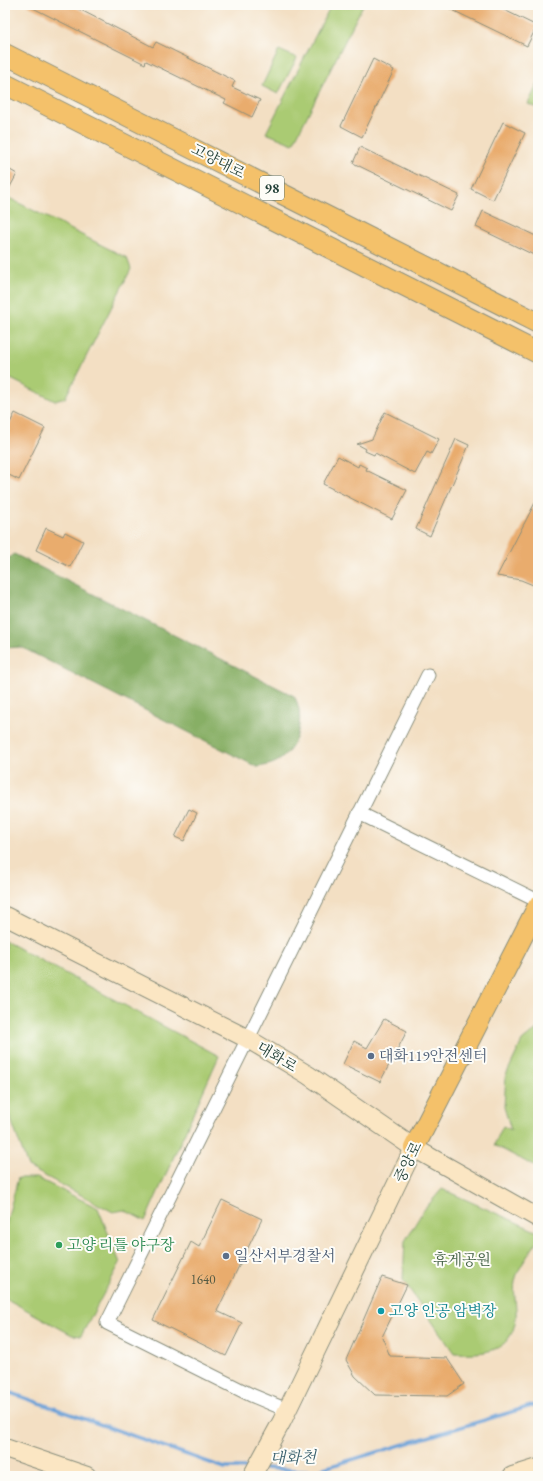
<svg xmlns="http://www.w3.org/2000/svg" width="543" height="1481" viewBox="0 0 543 1481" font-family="'EB Garamond','Noto Serif KR',serif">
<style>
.green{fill:#aacb73;stroke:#648454}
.forest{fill:#87af65;stroke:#53764c}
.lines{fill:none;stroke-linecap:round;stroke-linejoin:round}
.stream{stroke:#6aa0d7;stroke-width:3.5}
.building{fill:#e9ac6d}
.street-casing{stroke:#898e7c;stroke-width:15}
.secondary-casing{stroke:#898e7c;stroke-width:20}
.primary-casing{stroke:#898e7c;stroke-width:22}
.street{stroke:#fff;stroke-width:13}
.secondary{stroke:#fbe6c3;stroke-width:18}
.primary{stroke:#f4c16a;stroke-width:20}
.service-dot{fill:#5c6f8a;stroke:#fdfcf7;stroke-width:1.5}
.leisure-dot{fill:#2e9e5b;stroke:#fdfcf7;stroke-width:1.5}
.culture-dot{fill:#0f9aa8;stroke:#fdfcf7;stroke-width:1.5}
.labels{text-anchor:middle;stroke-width:4;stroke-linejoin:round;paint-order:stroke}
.number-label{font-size:13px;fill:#525942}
.shield{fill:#fdfcf7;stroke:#62766e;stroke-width:1}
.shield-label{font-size:14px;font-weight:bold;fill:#1f3d34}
.street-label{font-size:15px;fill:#1f3d34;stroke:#fdfcf7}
.service-label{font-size:15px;fill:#4e5e75;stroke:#fdfcf7;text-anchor:start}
.leisure-label{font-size:15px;fill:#27864d;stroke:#fdfcf7;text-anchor:start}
.park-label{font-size:15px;fill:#426044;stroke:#fdfcf7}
.culture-label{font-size:15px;fill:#0d838f;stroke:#fdfcf7;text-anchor:start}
.water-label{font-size:16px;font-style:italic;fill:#39606d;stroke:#fdfcf7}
</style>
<rect width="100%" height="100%" fill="#fdfcf7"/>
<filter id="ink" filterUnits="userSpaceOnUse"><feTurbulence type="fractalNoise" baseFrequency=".025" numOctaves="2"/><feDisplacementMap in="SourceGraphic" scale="8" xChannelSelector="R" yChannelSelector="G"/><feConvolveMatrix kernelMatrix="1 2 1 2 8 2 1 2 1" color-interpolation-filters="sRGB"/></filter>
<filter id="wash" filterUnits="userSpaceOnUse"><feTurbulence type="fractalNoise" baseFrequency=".012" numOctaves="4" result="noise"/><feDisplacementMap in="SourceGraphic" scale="16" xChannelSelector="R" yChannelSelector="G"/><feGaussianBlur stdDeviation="0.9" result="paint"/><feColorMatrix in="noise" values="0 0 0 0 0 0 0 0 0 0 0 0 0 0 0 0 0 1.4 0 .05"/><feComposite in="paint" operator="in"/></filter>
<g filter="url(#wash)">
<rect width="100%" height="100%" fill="#f3dfc3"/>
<path class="green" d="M331 5H363L293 144 266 133Z
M279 50 297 58 278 94 262 86Z
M538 83V108L528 104Z
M5 196 127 258 131 269 65 398 55 401 5 376Z
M5 941 219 1056 145 1221 124 1210 113 1212 28 1167 10 1117 5 1109Z
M538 1028V1168L494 1145 503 1126 511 1130 504 1107 506 1075 522 1041Z
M18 1178H37L98 1208 120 1263 81 1336 72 1335 5 1298V1228Z
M442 1189 538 1232V1240C531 1252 518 1267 515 1281 513 1293 517 1306 516 1318 511 1354 483 1354 454 1353L403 1280 405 1241 423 1211Z"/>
<path class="forest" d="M14 554 294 696C306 716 298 749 278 761 271 765 264 766 257 767L21 647 5 648V561Z"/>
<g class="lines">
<path class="stream" d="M5 1391 225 1468H251
M263 1468 314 1471 538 1404"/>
</g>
<g id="blocks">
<path class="building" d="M27 5H71L153 47 156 42 235 81 232 87 260 100 252 117 224 103 226 100 146 61 145 64Z
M442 5H494L537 26 527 46Z
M373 59 394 70 362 137 341 126Z
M503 122 525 133 493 200 471 189Z
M360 147 459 195 451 211 353 163Z
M5 167 17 174 5 196Z
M483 211 538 237V257L476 227Z
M385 412 439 439 431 454 427 452 415 474 375 453 374 455 365 451 366 449 357 444 372 439Z
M15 413 45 428 19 480 5 473V433Z
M456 439 469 445 430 536 416 529Z
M338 456 358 467 359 464 367 468 366 470 407 490 392 519 323 484Z
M538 497V587L521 580 497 576Z
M46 528 63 536 65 532 83 541 70 567 36 550Z
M189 809 197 813 184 841 175 837Z
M384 1019 407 1031 380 1082 343 1064 354 1041 367 1048Z
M222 1200 262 1219 217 1311 242 1323 226 1356 153 1320 191 1242 199 1247Z
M382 1277 407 1285 382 1337 390 1356 447 1358 464 1384 447 1396 375 1395 355 1376 346 1360Z"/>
</g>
</g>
<g filter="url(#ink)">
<use href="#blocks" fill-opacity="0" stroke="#898e7c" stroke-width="1"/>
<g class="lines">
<defs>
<path id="street" d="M359 813 538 901
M287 1410 251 1395 107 1323 428 675"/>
<path id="secondary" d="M5 916 248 1039 308 1075 414 1148 538 1218
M5 1448 87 1476
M252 1476 282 1421 414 1148
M512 1476 538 1468"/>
<path id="primary" d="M5 54 538 323
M5 84 538 353
M414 1148 538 906"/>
</defs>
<use href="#street" class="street-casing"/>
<use href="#secondary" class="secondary-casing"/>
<use href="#primary" class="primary-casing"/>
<use href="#street" class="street"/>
<use href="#secondary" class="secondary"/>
<use href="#primary" class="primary"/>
</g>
</g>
<g class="service-dot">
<circle cx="371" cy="1056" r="4"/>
<circle cx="226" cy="1256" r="4"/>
</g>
<circle class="leisure-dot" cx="59" cy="1245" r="4"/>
<circle class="culture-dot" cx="381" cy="1311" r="4"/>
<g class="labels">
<g class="number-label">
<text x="203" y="1284">1640</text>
</g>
<rect class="shield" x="260" y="176" width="24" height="24" rx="3"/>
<g class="shield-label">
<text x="272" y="193">98</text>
</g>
<g class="street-label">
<text transform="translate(218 161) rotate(27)" y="5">고양대로</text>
<text transform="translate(277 1057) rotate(31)" y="5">대화로</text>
<text transform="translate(408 1162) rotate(-64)" y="5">중앙로</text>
</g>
<g class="service-label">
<text x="379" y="1061">대화119안전센터</text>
<text x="234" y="1261">일산서부경찰서</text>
</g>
<g class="leisure-label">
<text x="67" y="1250">고양 리틀 야구장</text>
</g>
<g class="park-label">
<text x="462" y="1265">휴게공원</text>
</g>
<g class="culture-label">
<text x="389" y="1316">고양 인공 암벽장</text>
</g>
<g class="water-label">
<text transform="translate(293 1457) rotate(-1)" y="6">대화천</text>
</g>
</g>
<rect width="543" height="1481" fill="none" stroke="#fdfcf7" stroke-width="20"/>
</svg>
